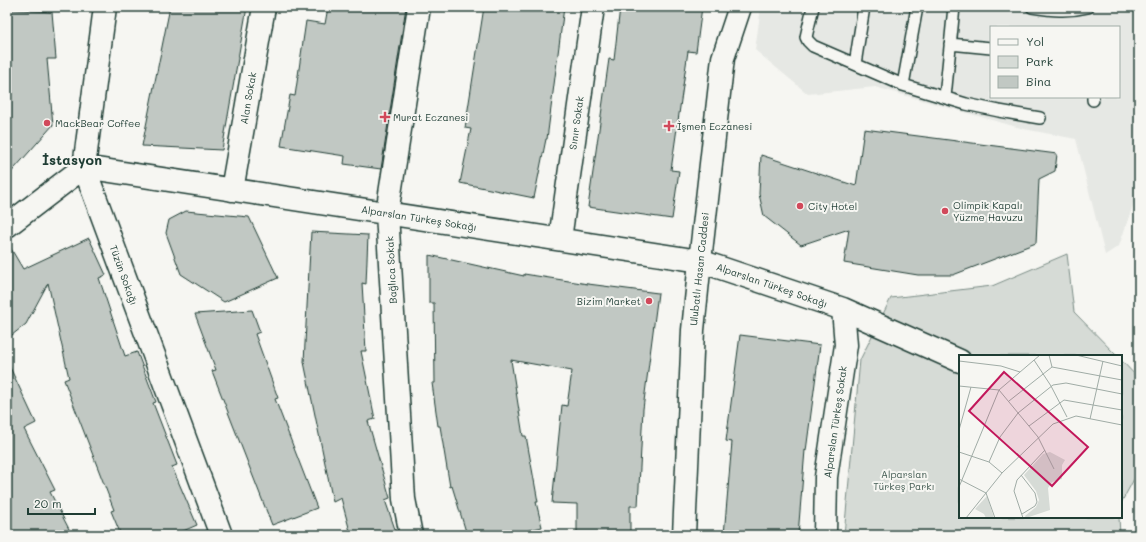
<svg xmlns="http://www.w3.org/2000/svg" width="1146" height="542" viewBox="0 0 1146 542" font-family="Mali,sans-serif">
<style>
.built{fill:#e6e8e4;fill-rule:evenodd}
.green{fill:#d6dbd6;stroke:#7a8c85}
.building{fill:#c1c8c3;stroke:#1f3d34}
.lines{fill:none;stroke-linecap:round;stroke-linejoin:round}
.lane-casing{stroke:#1f3d34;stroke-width:14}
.street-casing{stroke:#1f3d34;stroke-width:25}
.secondary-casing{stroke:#1f3d34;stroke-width:25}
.lane{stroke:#f6f6f2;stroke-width:11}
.street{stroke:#f6f6f2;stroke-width:22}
.secondary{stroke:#f6f6f2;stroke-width:22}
.poi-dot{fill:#d1495b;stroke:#f6f6f2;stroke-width:1.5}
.labels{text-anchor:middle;stroke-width:4;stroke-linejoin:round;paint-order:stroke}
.street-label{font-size:10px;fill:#1f3d34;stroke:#f6f6f2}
.poi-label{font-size:10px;fill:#1f3d34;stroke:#f6f6f2;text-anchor:start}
.park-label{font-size:10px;fill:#445d54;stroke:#f6f6f2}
.district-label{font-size:14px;font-weight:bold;fill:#1f3d34;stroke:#f6f6f2}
.inset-road{fill:none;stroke:#a0aca6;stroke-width:1}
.view{fill:#c2185b;fill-opacity:0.15;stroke:#c2185b;stroke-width:2}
.inset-edge{fill:none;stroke:#1f3d34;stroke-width:2}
</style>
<rect width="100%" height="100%" fill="#f6f6f2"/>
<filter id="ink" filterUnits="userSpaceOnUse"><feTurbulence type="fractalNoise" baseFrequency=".025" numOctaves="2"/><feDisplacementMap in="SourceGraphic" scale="8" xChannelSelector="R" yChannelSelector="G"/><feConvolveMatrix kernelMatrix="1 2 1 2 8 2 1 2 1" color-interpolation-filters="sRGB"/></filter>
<g filter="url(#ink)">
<path class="built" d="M761 7H1139V188L1119 246 1105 255 1076 139 1024 129 875 87 808 94 755 50ZM991 27H1119V97H991Z"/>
<path class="green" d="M1067 254 1074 312 1117 356H960V517H1119L1120 535H844L860 360 891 298 992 286Z
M1121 360 1139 379V470L1121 503Z"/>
<path class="building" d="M170 7H247L222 150 142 146Z
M328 7H406L381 169 344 164 345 156 281 146 290 95 295 96 306 21 325 24Z
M484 7H564L547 139H546L534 198 460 183 471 129 465 128Z
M620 7H702L696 52 688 51 671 170 679 171 672 219 588 207 609 59 614 60Z
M7 9 52 12 56 59H47L53 125 7 177Z
M864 129 1057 154 1055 171 1039 179 1036 243 953 275H918L844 263 849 229 801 245 764 216 759 194 761 155 856 186Z
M186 211 249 217 278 278 224 302 181 274 166 233 169 220Z
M311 232 368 235 366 284 362 283 366 351H361L375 419 368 421 390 498 385 500 397 535H351L341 498 333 502 304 362Z
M89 238 106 275 99 278 125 356 137 352 156 402 153 403 177 465 172 467 197 525 174 535H121L111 511 114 510 64 380 69 378 48 283 26 324 7 339V242L23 269Z
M429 255 524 276V274L588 284 658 293 643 409 638 506H630V535H577V504L552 503 562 405 567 406 572 371 511 360 523 436H526L538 502H536L542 527 509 535H467L452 486 450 487 440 426H438L432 383H435L434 303H429Z
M252 310 260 332 255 334 278 398 275 399 317 508 272 525 212 371 216 370 195 314Z
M740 335 820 345 806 451 805 450 798 535H724L732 442 726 441Z
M7 361 36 423 24 429 55 490 50 492 72 535H7Z"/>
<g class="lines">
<defs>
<path id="lane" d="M813 7 806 37 808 41 813 46 903 85 966 104 999 111 1040 118
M1032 7C1052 10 1067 12 1088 7
M950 44 991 48
M855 64 864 7
M903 85 917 7
M945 97 954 7
M1093 100V97"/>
<path id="street" d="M105 7 84 167 221 535
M232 190 264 7
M7 226 84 167 700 261 843 309 960 361
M560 239 593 7
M411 535 404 499 387 213 419 7
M825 535 826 477 846 345 843 309"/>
<path id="secondary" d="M684 535 693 330 700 261 723 58 740 7"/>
</defs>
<use href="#lane" class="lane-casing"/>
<use href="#street" class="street-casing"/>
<use href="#secondary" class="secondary-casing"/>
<use href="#lane" class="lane"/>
<use href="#street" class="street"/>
<use href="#secondary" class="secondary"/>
</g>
</g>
<g class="poi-dot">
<path d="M383 111h4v4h4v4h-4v4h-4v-4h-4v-4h4z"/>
<circle cx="47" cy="123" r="4"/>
<path d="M667 120h4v4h4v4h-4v4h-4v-4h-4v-4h4z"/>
<circle cx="800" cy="206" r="4"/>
<circle cx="945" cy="211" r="4"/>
<circle cx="649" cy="301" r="4"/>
</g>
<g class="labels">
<g class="street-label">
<text transform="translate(248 98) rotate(-80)" y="4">Alan Sokak</text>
<text transform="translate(576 123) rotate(-82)" y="4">Sınır Sokak</text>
<text transform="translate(419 218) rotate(9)" y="4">Alparslan Türkeş Sokağı</text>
<text transform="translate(699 269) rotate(-84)" y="4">Ulubatlı Hasan Caddesi</text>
<text transform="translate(391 270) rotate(-93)" y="4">Bağlıca Sokak</text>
<text transform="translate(124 275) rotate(70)" y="4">Tüzün Sokağı</text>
<text transform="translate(772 285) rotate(19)" y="4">Alparslan Türkeş Sokağı</text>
<text transform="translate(835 422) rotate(-82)" y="4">Alparslan Türkeş Sokak</text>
</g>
<g class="poi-label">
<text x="393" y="121">Murat Eczanesi</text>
<text x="55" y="127">MackBear Coffee</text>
<text x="677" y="130">İşmen Eczanesi</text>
<text x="953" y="209">Olimpik Kapalı<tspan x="953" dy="12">Yüzme Havuzu</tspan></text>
<text x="808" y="210">City Hotel</text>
<text x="641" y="305" text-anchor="end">Bizim Market</text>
</g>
<g class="park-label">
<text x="904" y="478">Alparslan<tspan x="904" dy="12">Türkeş Parkı</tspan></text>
</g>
<g class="district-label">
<text x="72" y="165">İstasyon</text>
</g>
</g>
<g transform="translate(959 355)">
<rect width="163" height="163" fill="#f6f6f2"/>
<path d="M91 97 106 105 103 110V124L93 127 89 133 91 155 67 163 66 161 77 152 80 145 77 136 65 120 84 99ZM28 141 35 163H27L25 159 16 154Z" fill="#d6dbd6"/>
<path class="inset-road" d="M90 0 93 12M117 0 163 11M75 5 92 31 108 62M0 6 42 11 61 17M0 31 40 35 79 82 95 114M50 46 93 12 163 25M131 64 144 6M70 71 105 45 163 55M0 75 12 32M0 97 30 107 43 118M30 107 41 82 59 58 94 30 107 28 163 39M62 120 76 138 78 147 76 151 63 159M0 124 27 138 36 163M0 132 40 35 81 0M7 163 43 118 94 69 117 61 163 70M64 163 55 136 58 125 86 95"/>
<path class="view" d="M45 17 129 92 93 131 10 56Z"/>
<rect width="163" height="163" class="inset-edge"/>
</g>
<rect width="1146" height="542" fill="none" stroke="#f6f6f2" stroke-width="24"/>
<rect x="12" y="12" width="1122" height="518" fill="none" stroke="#1f3d34" stroke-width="1.5" filter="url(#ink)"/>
<rect x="990" y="26" width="130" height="72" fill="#f6f6f2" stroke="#a0aca6"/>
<rect x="998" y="39" width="20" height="6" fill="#f6f6f2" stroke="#a0aca6"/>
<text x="1026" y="46" font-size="12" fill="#1f3d34">Yol</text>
<rect x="998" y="56" width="20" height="12" fill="#d6dbd6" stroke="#a0aca6"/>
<text x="1026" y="66" font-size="12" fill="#1f3d34">Park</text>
<rect x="998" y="76" width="20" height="12" fill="#c1c8c3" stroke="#a0aca6"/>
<text x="1026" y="86" font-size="12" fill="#1f3d34">Bina</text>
<path d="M28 508v6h67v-6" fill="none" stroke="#1f3d34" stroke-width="2"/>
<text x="34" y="508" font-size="12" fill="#1f3d34" stroke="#f6f6f2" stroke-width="3" paint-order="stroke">20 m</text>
</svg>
